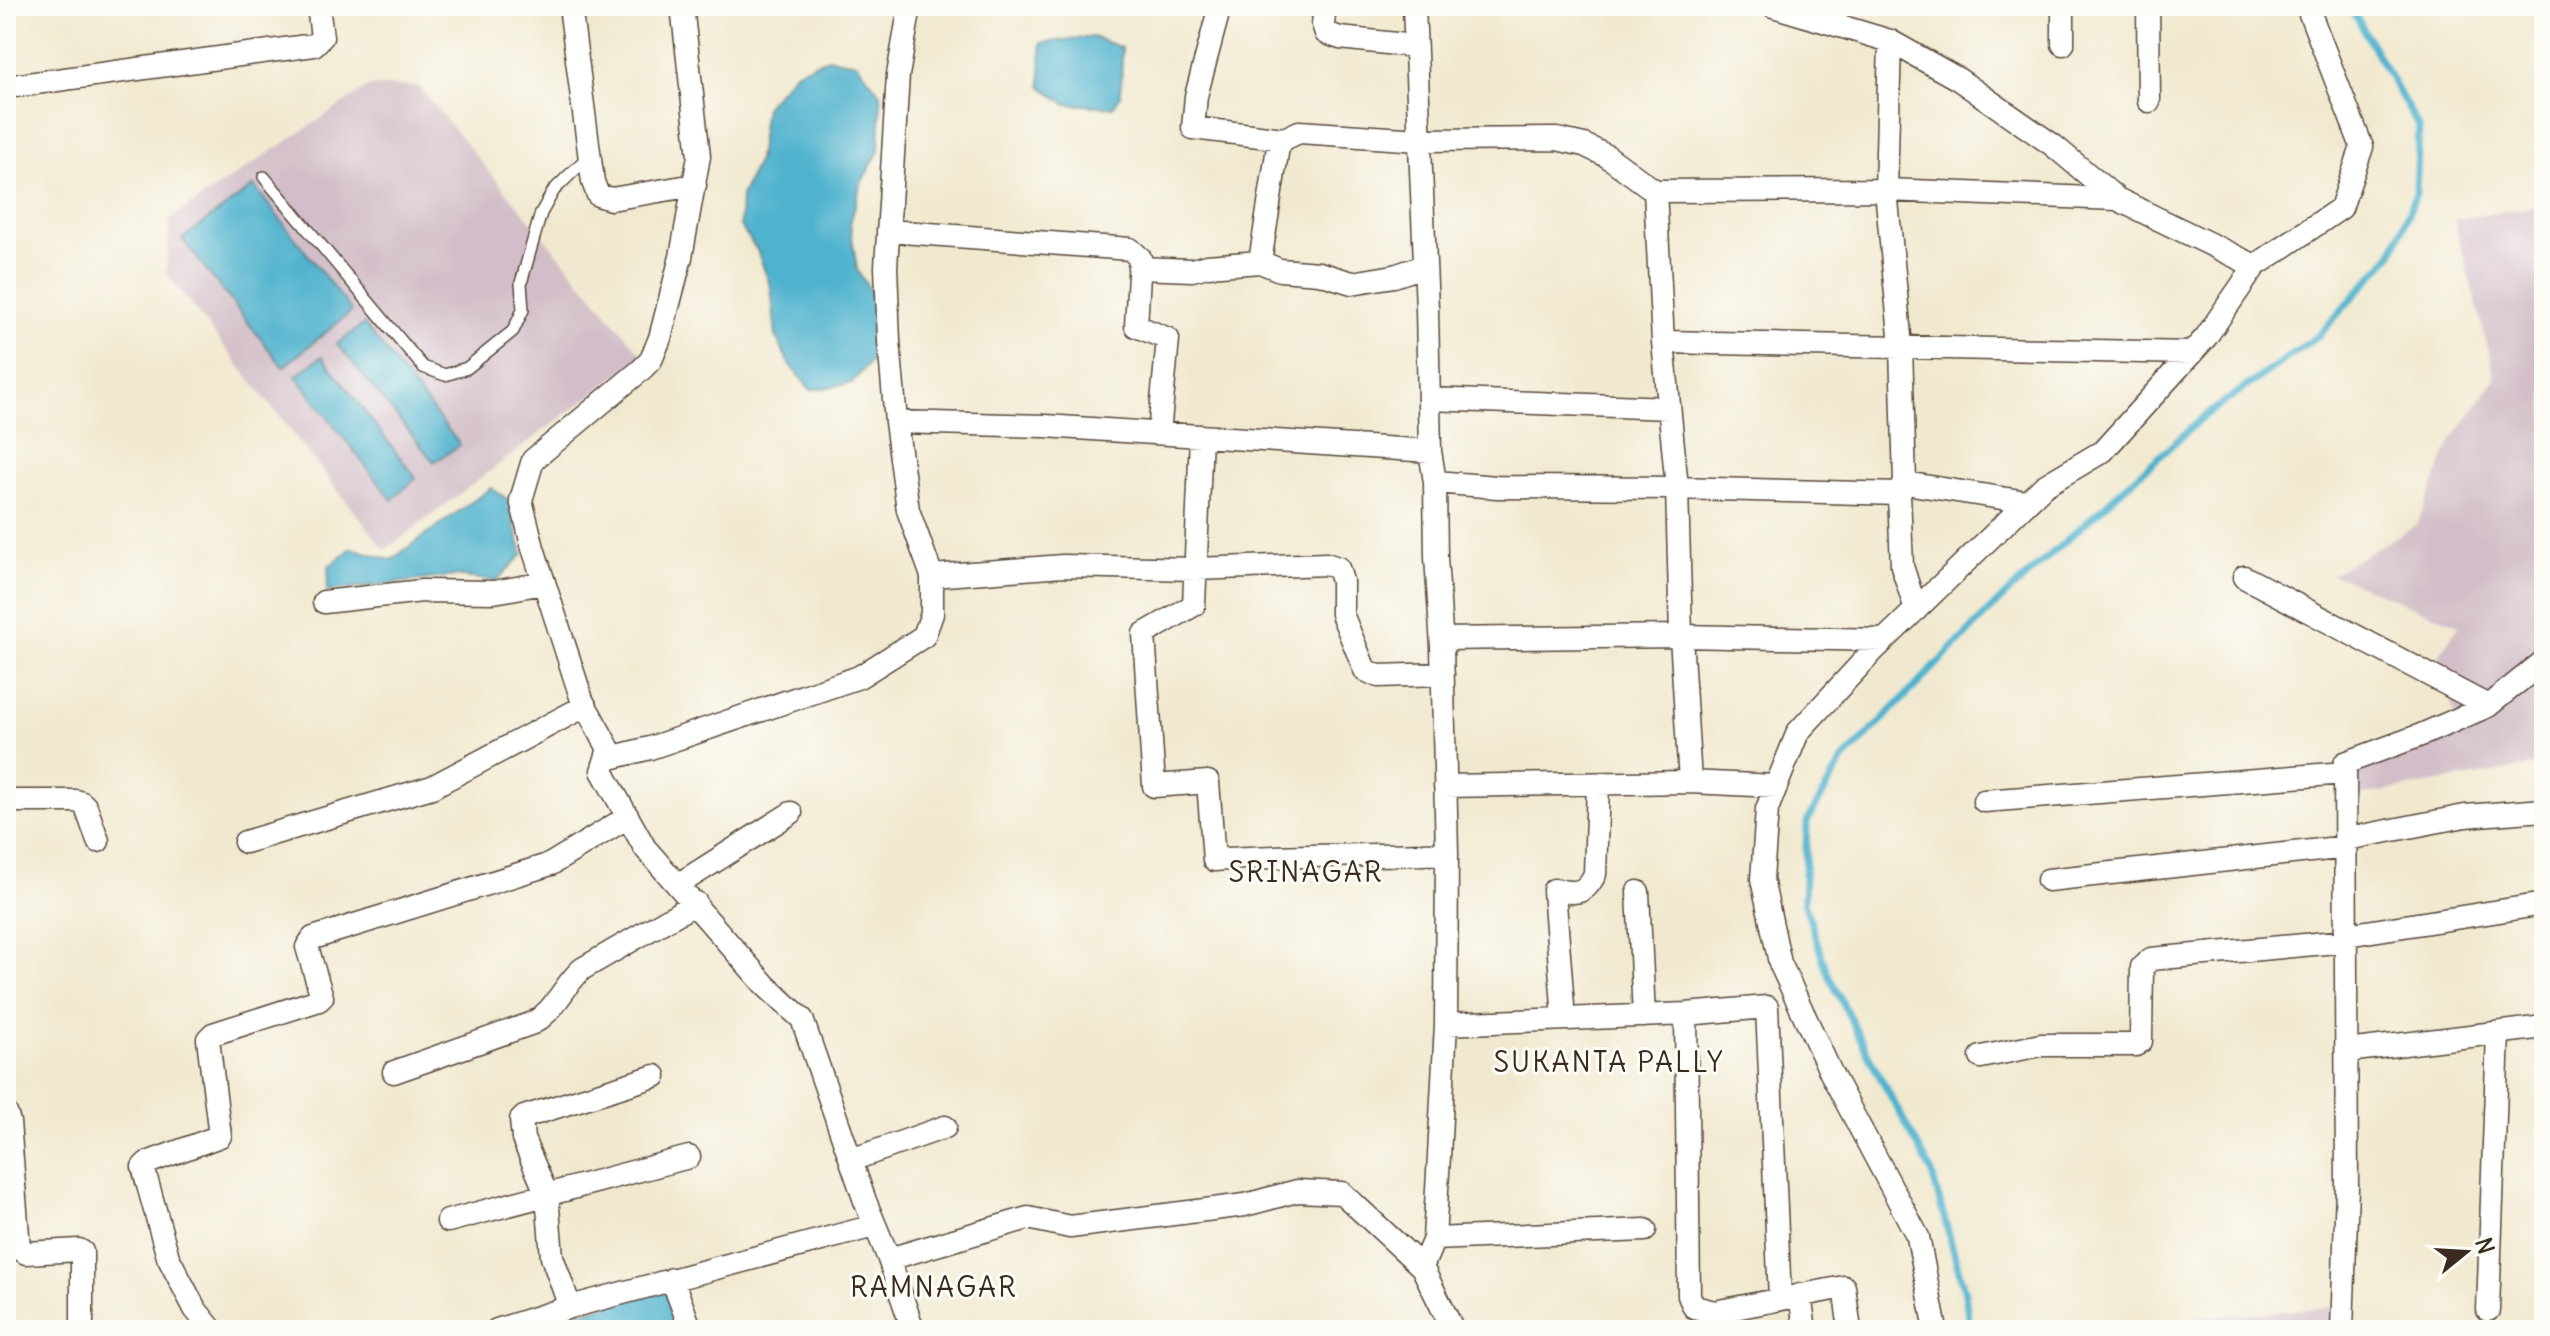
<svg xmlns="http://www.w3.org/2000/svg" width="2550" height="1336" viewBox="0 0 2550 1336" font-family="Delius,sans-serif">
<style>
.industrial{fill:#d2bdc8}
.water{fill:#4fb2ce;stroke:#456e76;stroke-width:2}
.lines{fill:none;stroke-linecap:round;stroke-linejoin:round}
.stream{stroke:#4fb2ce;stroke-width:7}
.lane-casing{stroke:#564739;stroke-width:14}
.street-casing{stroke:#564739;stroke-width:25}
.lane{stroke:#fff;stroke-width:11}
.street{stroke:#fff;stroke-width:22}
.labels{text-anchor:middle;stroke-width:6;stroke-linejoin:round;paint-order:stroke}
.neighbourhood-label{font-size:28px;letter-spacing:2px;fill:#3b2a1e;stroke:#fdfcf7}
</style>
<rect width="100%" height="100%" fill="#fdfcf7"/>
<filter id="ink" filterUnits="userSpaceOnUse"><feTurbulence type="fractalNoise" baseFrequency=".0125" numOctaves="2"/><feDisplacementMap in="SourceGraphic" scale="16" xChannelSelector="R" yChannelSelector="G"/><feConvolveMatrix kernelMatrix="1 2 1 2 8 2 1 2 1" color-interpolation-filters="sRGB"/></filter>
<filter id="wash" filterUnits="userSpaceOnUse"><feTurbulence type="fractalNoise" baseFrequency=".006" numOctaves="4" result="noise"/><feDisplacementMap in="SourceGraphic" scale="32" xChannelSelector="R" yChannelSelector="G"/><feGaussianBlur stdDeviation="1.8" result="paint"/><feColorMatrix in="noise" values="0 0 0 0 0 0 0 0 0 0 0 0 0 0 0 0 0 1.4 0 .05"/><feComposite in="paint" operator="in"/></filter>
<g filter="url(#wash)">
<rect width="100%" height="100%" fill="#f1e9cf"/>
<path class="industrial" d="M370 86H418L643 356 385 550 166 273 170 219Z
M2544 205V764L2357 796 2352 767 2457 727 2439 655 2459 625 2332 574 2417 525 2452 440 2496 378 2454 220Z
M2333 1307V1330H2057V1329Z"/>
<path class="water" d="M1093 37 1122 48 1121 95 1113 107 1066 104 1041 86V43Z
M828 58 857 63 881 95 879 151 861 183 850 224 857 270 874 296 881 349 852 383 811 390 789 364 776 336 771 288 757 250 740 226 741 196 758 160 765 107 795 72Z
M254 186 352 311 283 367 182 239Z
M364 324 460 445 434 462 337 344Z
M322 356 416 478 392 500 296 376Z
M491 488 507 499 523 554 496 581 455 576 327 591 329 566 352 548 391 560Z
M667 1288 684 1330H574L571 1315Z"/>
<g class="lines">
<path class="stream" d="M1970 1330 1965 1293 1931 1170 1875 1068 1827 972 1804 902 1807 822 1842 761 1999 601 2202 418 2319 335 2392 254 2416 194 2419 128 2350 6"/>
</g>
</g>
<g filter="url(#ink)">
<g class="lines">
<defs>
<path id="lane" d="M264 177 423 367 445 375 467 368 513 331 523 310 521 283 541 213 554 190 589 156"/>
<path id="street" d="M570 6 593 182 598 195 611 199 695 185
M682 6 699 156 681 257 660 338 651 360 641 370 533 460 521 500 533 548 582 700 609 749 602 771 645 848 766 986 802 1019 865 1201 889 1259 1028 1218 1070 1227 1245 1205 1297 1191 1342 1193 1422 1267 1453 1330
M910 6 898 75 886 267 889 341 896 422 908 510 932 576 1063 566 1196 569 1326 564 1338 568 1342 581V614L1365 670 1378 676 1443 674
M1220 6 1196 96 1193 128 1284 139
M1325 6 1323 24 1326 33 1340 38 1415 46
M1414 6 1427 309 1430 451 1435 482 1436 557 1442 647 1447 853 1446 1024 1439 1156 1434 1239 1422 1267
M1773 6 1890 41 1958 79 2054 146 2117 199
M2063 6V44
M2148 6 2149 101
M6 87 314 45 322 37 318 6
M888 231 1130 249 1140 258 1136 326 1168 339 1159 433
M1260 262 1280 270 1319 273 1352 283 1394 276 1424 266
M2255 266 2341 208 2362 147 2307 6
M1139 268 1192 270 1207 266 1260 262 1278 147 1284 139 1299 132 1420 140 1557 139 1584 145 1607 156 1655 191 1886 190 2117 199 2255 266 2206 337 2103 451 2044 486 1874 650 1798 732 1767 809 1762 879 1780 963 1831 1073 1918 1237 1936 1330
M1663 342 2192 353
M1429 399 1669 408
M896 422 1045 426 1430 451
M1201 436 1194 605 1144 634 1154 786 1208 782 1214 860C1292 854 1369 857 1447 853
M1435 482 1497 487 1677 488 1663 342 1655 191
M1905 483 2027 502
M1899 494 1902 566 1916 610
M2244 577 2488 706
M324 602 422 591 494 592 544 583
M1442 639 1681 636 1884 640
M606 759 650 748 859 677 924 636 932 614V576
M1690 782 1776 786
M1445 786 1690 782 1681 636 1677 488 1899 494 1905 483 1901 346 1886 190 1890 41
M1984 801 2345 773
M6 803 13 801H76L82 803 86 807 98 841
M2347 839 2465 816 2544 810
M245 842 432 787 585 706
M2048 880 2347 847
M679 884 791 813
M1638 892 1644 1016
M2347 935 2544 904
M1686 1014 1767 1007 1780 1299
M1564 1019 1554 890C1576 893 1584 896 1595 874L1598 784
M1446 1024 1686 1014 1689 1296 1694 1307 1714 1312 1717 1330
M2347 1051 2544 1027
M1981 1057 2041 1045H2136L2141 1041 2142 967 2151 959 2347 941
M394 1072 533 1023C556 1010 563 986 582 969L696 903
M6 1113 9 1122 19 1248 26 1253 79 1250 82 1252V1330
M851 1160 945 1127
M448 1221 689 1157
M1434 1239 1645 1230
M889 1259 913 1330
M672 1279 691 1330
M1800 1295 1805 1330
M570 1307 552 1257 547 1195 523 1139 521 1120 524 1117 655 1076
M2488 1310 2498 1033
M1714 1312 1844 1287 1850 1330
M212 1330 195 1309 168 1257 143 1167 147 1163 220 1136 208 1039 213 1034 319 1000 322 997 307 947 313 938 551 864 628 817
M497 1330 570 1307 874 1226
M2342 1330 2347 1188 2345 763 2421 735 2488 706 2544 661"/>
</defs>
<use href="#lane" class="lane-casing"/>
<use href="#street" class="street-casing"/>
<use href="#lane" class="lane"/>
<use href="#street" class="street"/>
</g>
</g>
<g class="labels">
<g class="neighbourhood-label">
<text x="1306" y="882">SRINAGAR</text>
<text x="1609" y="1072">SUKANTA PALLY</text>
<text x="934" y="1297">RAMNAGAR</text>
</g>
</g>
<rect width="2550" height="1336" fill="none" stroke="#fdfcf7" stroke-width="32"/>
<g transform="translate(2466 1252) rotate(72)" stroke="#fdfcf7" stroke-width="6" paint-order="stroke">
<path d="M0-6L14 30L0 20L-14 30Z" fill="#3b2a1e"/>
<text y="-12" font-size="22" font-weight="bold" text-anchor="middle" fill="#3b2a1e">N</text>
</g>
</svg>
